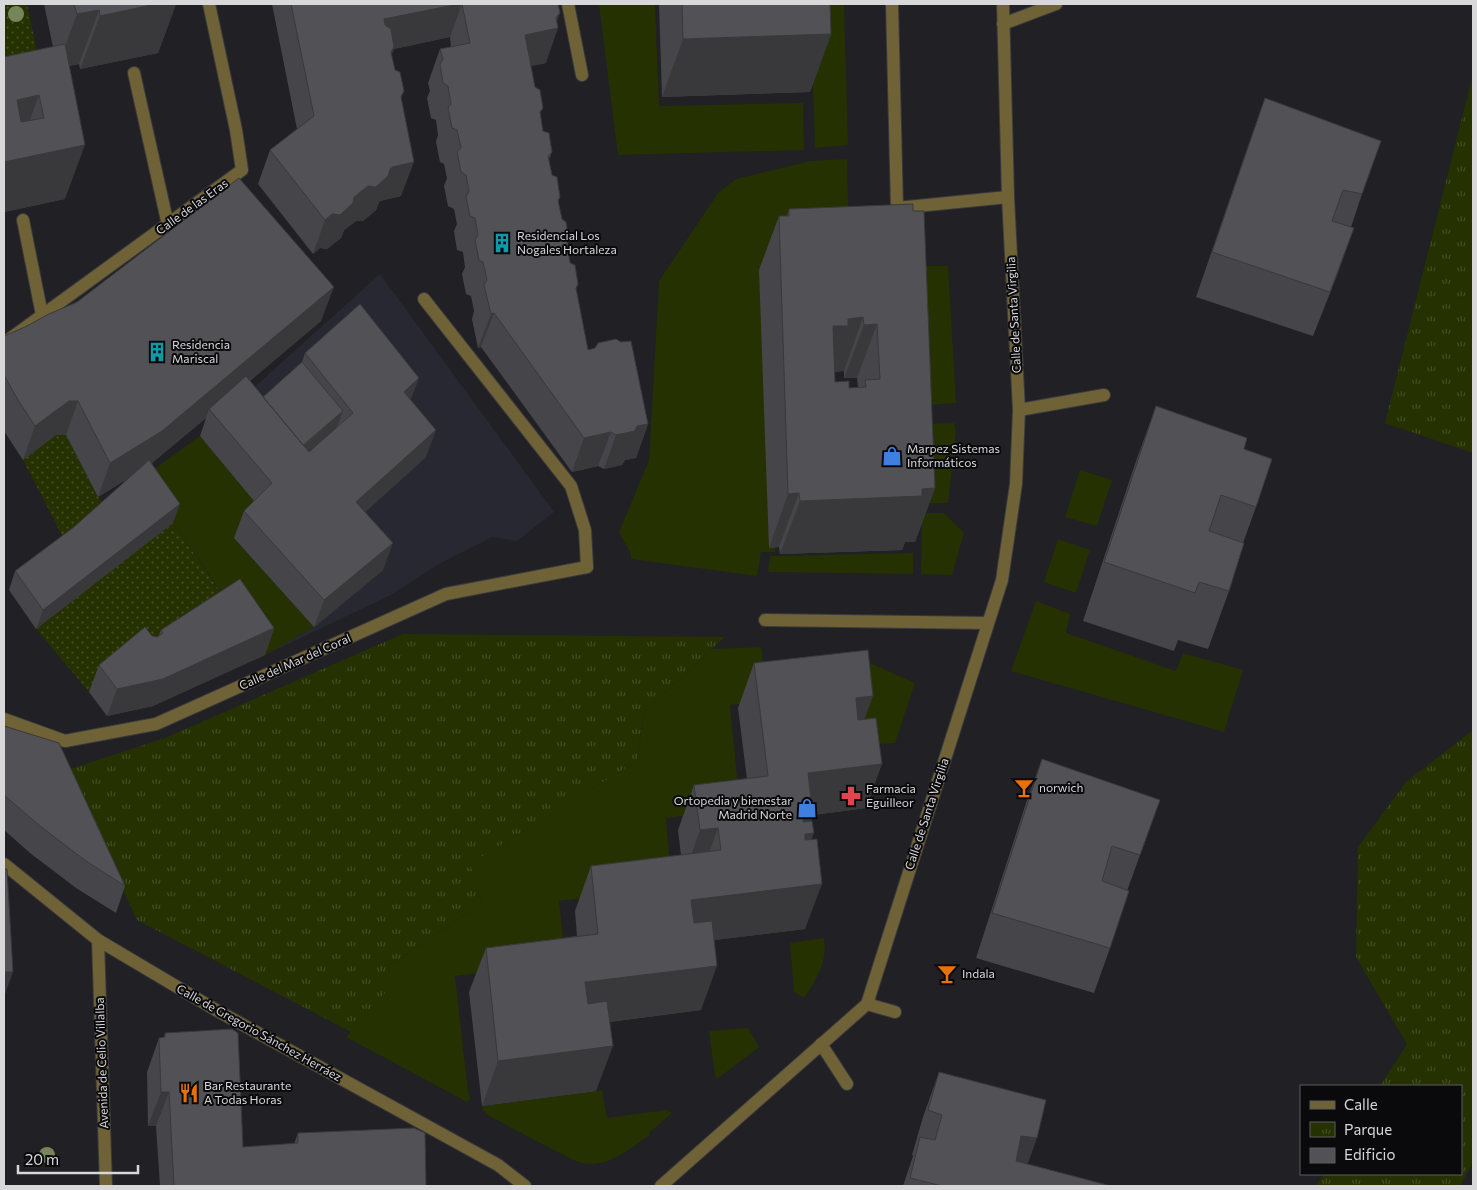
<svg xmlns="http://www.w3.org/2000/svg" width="1477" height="1190" viewBox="0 0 1477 1190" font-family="Commissioner,sans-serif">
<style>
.built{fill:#282832}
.grass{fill:url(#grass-dots)}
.park{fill:url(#park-tufts)}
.garden{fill:#253100}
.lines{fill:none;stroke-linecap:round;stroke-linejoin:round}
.lane-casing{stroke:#3a3a3e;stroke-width:14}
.street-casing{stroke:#3a3a3e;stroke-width:14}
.lane{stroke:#6e6236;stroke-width:12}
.street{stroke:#6e6236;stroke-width:12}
.tree{fill:#76855a}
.wall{fill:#46464a;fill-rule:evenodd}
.shaded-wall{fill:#39393c}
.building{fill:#515156;stroke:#39393c;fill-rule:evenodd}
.labels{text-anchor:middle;stroke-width:4;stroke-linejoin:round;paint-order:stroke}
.street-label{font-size:12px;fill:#d8d8db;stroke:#0a0a0c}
.poi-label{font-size:12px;fill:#d8d8db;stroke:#0a0a0c;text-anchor:start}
</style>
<defs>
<pattern id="grass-dots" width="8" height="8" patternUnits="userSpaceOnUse" patternTransform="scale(1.25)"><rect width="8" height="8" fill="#253100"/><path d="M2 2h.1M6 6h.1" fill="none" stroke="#444e25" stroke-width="1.8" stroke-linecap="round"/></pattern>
<pattern id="park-tufts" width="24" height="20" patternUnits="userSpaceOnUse" patternTransform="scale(1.25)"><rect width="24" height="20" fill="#253100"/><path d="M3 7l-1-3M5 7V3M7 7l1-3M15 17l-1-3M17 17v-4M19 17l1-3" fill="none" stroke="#444e25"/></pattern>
</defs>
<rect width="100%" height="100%" fill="#202025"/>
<path class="built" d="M380 274 554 512 517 541 492 537 439 564 389 596 265 655 142 478 200 436Z"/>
<path class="grass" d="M4 4H27L41 70 4 78Z
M56 435H66L98 497 108 509 67 545 23 460Z
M173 523 230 606 197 627 185 613 89 692 36 629Z"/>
<path class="park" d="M1473 74V453L1385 423Z
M403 634 725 637 644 712 637 761 471 864 482 903 387 967V991L351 1032 137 920 67 770 165 738Z
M1473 730V1162L1460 1186H1316L1324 1174H1461V1086H1380L1407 1044 1356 957 1358 847 1406 782Z"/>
<path class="garden" d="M599 4H655L659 106 803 103 804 150 618 155Z
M810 4H844L848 145 815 148Z
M847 159 849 238 893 258 770 263 769 547H775V552H761L757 576 631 559 630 552 619 532 649 460 659 281 718 193 736 179 810 161Z
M915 266H948L956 403 917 406Z
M954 423 956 432 948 503H920L916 424Z
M200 436 262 510 234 538 314 627 265 655 142 478Z
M1080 470 1112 480 1097 526 1065 517Z
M922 513H944L964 533 952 575 921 574Z
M1058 539 1090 550 1076 593 1044 582Z
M913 553V574L768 572 770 556Z
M1036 601 1070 614 1066 633 1176 671 1183 653 1243 670 1224 732 1011 671Z
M761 647 763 663 863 660 915 683 895 743 868 745 862 695 848 689 730 705 740 809 666 818 672 887 559 901 566 963 455 976 468 1092 471 1099 467 1102 346 1037 387 991V967L482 903 470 864 637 761 644 712 712 649Z
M824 938C828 962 817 979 804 998L794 992 790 943Z
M748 1028 758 1045V1048L717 1079 715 1076 709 1031Z
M602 1090 607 1118 666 1110 671 1112V1114L649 1133 650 1135C626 1151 603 1173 573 1160L489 1116 483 1110 482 1106Z"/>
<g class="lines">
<defs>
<path id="lane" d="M568 4 582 75
M892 4 897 208 1008 197
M134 73 168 225
M23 220 42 315
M424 299 571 486 585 530 587 567
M821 1044 847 1084"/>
<path id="street" d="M1003 24 1056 4
M4 343 242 170 236 130 209 4
M1019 410 1104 395
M765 620 988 623
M4 719 65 741 156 724 446 594 587 567
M4 864 98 940 216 1010 498 1165 525 1186
M98 940 106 1186
M867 1004 895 1012
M661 1186 867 1004 1002 580 1016 484 1019 410 1008 197 1003 4"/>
</defs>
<use href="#lane" class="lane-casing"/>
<use href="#street" class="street-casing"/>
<use href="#lane" class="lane"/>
<use href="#street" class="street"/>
</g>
<g class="tree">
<circle cx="16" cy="14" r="8"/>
<circle cx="47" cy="1155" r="8"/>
</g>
<path class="wall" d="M44 4H176L158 53 80 69 79 64 69 66 65 199 4 212V57L53 47Z
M272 4H558L560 13 557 20 546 63 531 66 543 131 552 152 549 159 552 175 560 197 558 203 562 219 569 240 567 246 588 350 648 424 636 458 625 460 622 465 604 469 598 466 572 472 481 347 478 348 472 319 474 311 471 296 466 294 462 274 465 267 463 252 457 250 454 231 457 224 454 209 448 206 444 186 447 178 444 164 440 162 436 142 438 135 436 120 431 118 427 98 430 91 428 83 440 49 451 47 450 37 394 49 391 54 401 99V196L380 201 379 202 376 210 363 221H356L344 230 341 238 327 249 320 248 313 254 258 184 270 150 297 129Z
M659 4H830L831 34 810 92 662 97Z
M1265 98 1362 194 1351 227 1338 273 1313 336 1196 297 1249 143Z
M789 209 913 211 935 488 915 542H905L902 550 780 554 779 547 769 548 759 270 779 216H787ZM844 371V378H857L858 387 849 388 835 382V372Z
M321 321 250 381 263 397 302 362 305 353 411 400 426 457 365 512 383 570 314 627 234 538 244 511 254 501 200 436 206 418 152 463 173 523 36 629 9 590 15 571 74 527 129 478 98 497 66 435H56L23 460 4 431V336Z
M1156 406 1244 449 1256 507 1243 543 1229 591 1208 649 1178 640 1174 651 1083 621 1135 464Z
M274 628 265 655 153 706 107 716 89 692 99 665 152 636 157 637H158L161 630Z
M754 663 864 719 866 808 813 815 811 821V840L805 929 714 940 701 1010 610 1022 596 1091 482 1106 469 992 486 948 577 936 575 911 591 866 681 855 678 830 694 785 747 779 738 708Z
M4 726 125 886 116 913 76 888 30 853 4 830Z
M1042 759 1160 800 1127 891 1110 948 1094 993 976 958 1026 803Z
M165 1033 243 1147 294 1144 298 1133 426 1186H160L156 1126H148L147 1072 159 1038 164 1037Z
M939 1072 1028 1164 1111 1186H903L913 1156 912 1155 923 1117Z"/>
<path class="shaded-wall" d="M156 4H176L158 53 80 69 100 16Z
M459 4H462L450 37 394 49 382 81 391 52 371 53 384 19Z
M99 10 79 64 57 68 77 14Z
M560 13 554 29 558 28 546 63 512 70 525 35 556 17Z
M831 34 810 92 662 97 683 39Z
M39 95 19 149 17 100Z
M85 145 65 199 4 212V162Z
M414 162 401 196 380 201 379 202 376 210 363 221H356L344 230 341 238 327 249 320 248 313 254 325 220 393 167Z
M1354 228 1338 273 1313 336 1330 292Z
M334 287 321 321 212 412 209 409 206 418 149 465 98 497 110 463Z
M494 313 481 347 478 348 491 314Z
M863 317 844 371 831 372 833 326 848 319Z
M877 324 857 378H844L864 325Z
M419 378 409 405 404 392Z
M69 401H78L66 435H56L23 460 35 426Z
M343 411 336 430 291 469 298 451Z
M648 424 636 458 625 460 622 465 604 469 616 435 637 426Z
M436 430 426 457 346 529 356 502Z
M611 432 598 466 572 472 584 438Z
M935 488 915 542H905L902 550 780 554 800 501Z
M799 493 779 547 769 548 788 494Z
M180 504 173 523 36 629 43 610Z
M393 543 383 570 314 627 324 600Z
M274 628 265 655 153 706 107 716 117 689Z
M873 696 857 740 856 698Z
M882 764 866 808 791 818 808 773Z
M803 817H813L806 834 814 833 797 878Z
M718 828 702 873 684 875 700 830Z
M822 884 805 929 675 945 691 900Z
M717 966 701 1010 569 1027 585 982Z
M4 972H13L4 997Z
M613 1046 596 1091 482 1106 498 1061Z
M161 1092H169L156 1126H148Z
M1021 1136 1037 1138 1021 1183 1005 1181Z"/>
<path class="building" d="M74 4H156L100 16 99 10 77 14Z
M291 4H459L384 19 385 25 391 29 394 47 391 52 395 70 400 72 404 91 401 97 414 162 393 167 390 169 388 176 376 187 368 186 354 197 353 203 340 215 332 214 325 220 270 150 314 116Z
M462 4H558L560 13 556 17 558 28 525 35 535 87 540 90 543 108 540 112 543 131 549 133 552 152 548 156 552 175 557 177 560 197 558 200 562 219 566 222 569 240 567 244 570 263 575 265 578 284 576 288 588 350 595 348 598 343 616 339 621 342 631 341 648 424 637 426 635 431 616 435 611 432 584 438 494 313 491 314 484 285 487 280 483 262 479 260 475 240 478 235 475 218 470 216 466 197 469 191 466 175 461 172 457 152 461 148 457 130 452 128 448 108 451 104 448 86 443 83 440 64 443 59 440 49 470 43Z
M682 4H830L831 34 683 39Z
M65 44 85 145 4 162V57ZM39 95 44 118 21 122 17 100Z
M1265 98 1381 141 1362 194 1343 190 1332 221 1354 228 1330 292 1212 252Z
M239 178 334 287 162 431 110 463 78 401H69L35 426 18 400 4 375V336L25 327 49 314 77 302Z
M913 204V211H924L935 488 922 489V496L800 501 799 493 788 494 779 216H789V209ZM863 317 864 325 877 324 880 379 865 380 866 387 849 388V381L835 382 833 326H848V319Z
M360 304 419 378 404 392 436 430 356 502 393 543 324 600 244 511 272 483 209 409 246 376 309 452 353 413 305 353Z
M302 362 343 411 303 445 263 397Z
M1156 406 1247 438 1244 449 1272 459 1256 507 1221 495 1209 531 1244 543 1229 591 1199 582 1195 593 1104 562Z
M149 460 180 504 43 610 15 571 74 527Z
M240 579 274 628 163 679 117 689 99 665 145 627 152 636 157 637 163 633 161 630Z
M868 650 873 696 856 698 858 720 876 718 882 764 808 773 813 817H803V822L812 821 814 833 805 834V840L817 839 822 884 691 900 694 923 712 921 717 966 585 982 588 1004 607 1001 613 1046 498 1061 486 948 598 934 591 866 721 850 718 828 700 830 694 785 768 776 754 663Z
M4 726 59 743 125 886 86 861 40 826 4 795Z
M1042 759 1160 800 1140 855 1112 846 1102 881 1129 891 1110 948 992 913Z
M4 869H7L13 972H4Z
M232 1029 238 1033 243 1147 298 1143V1133L414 1128 425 1133 426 1186H174L169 1092H161L159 1038 165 1037V1033Z
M939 1072 1046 1100 1037 1138 1021 1136 1016 1161 1111 1186H942L910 1178 920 1137 935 1140 942 1115 928 1110Z"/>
<defs>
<symbol id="building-bare" viewBox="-9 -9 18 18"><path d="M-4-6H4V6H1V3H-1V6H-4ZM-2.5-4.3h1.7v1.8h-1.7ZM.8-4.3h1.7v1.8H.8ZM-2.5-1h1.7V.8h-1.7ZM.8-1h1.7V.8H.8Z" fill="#0f9aa8" stroke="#0a0a0c" stroke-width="2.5" paint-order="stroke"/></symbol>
<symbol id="shop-bare" viewBox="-9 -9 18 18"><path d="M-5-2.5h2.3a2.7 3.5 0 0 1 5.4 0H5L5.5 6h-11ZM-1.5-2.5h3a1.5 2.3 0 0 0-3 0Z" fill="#3f7fe0" stroke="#0a0a0c" stroke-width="2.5" paint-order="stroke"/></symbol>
<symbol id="bar-bare" viewBox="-9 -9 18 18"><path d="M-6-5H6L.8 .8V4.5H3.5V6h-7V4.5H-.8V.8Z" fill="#e8710a" stroke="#0a0a0c" stroke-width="2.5" paint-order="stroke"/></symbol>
<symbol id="pharmacy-bare" viewBox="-9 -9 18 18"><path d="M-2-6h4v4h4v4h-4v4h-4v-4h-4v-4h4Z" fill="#e0444e" stroke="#0a0a0c" stroke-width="2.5" paint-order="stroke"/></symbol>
<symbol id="restaurant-bare" viewBox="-9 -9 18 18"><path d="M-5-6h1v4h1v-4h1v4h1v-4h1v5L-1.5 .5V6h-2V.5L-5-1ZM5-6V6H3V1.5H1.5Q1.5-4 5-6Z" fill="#e8710a" stroke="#0a0a0c" stroke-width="2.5" paint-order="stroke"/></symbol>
</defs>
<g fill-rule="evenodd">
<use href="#building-bare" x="488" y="229" width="28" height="28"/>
<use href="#building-bare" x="143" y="338" width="28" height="28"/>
<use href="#shop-bare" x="878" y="442" width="28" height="28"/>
<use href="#bar-bare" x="1010" y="774" width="28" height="28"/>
<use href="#pharmacy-bare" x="837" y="782" width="28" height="28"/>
<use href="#shop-bare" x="793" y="794" width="28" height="28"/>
<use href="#bar-bare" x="933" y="960" width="28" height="28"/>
<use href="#restaurant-bare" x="175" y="1079" width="28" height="28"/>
</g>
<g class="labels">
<g class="street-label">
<text transform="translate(192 207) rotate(-36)" y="4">Calle de las Eras</text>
<text transform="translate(1014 315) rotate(-93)" y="4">Calle de Santa Virgilia</text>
<text transform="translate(295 662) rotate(-24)" y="4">Calle del Mar del Coral</text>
<text transform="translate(927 814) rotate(-72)" y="4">Calle de Santa Virgilia</text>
<text transform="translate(259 1033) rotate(29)" y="4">Calle de Gregorio Sánchez Herráez</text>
<text transform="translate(102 1063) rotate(-92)" y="4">Avenida de Celio Villalba</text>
</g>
<g class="poi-label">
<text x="517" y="240">Residencial Los<tspan x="517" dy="14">Nogales Hortaleza</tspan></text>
<text x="172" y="349">Residencia<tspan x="172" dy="14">Mariscal</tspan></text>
<text x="907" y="453">Marpez Sistemas<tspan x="907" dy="14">Informáticos</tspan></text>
<text x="1039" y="792">norwich</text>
<text x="866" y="793">Farmacia<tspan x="866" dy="14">Eguilleor</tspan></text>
<text x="792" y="805" text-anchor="end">Ortopedia y bienestar<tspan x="792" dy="14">Madrid Norte</tspan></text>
<text x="962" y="978">Indala</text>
<text x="204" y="1090">Bar Restaurante<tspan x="204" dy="14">A Todas Horas</tspan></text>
</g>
</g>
<rect width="1477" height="1190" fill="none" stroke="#d8d8db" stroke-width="10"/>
<rect x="1300" y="1085" width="162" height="90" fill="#0a0a0c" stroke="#5c5c5f"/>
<rect x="1310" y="1101" width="25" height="8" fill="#6e6236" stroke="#5c5c5f"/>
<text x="1344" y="1110" font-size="15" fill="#d8d8db">Calle</text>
<rect x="1310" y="1122" width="25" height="15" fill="url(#park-tufts)" stroke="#5c5c5f"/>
<text x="1344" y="1135" font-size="15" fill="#d8d8db">Parque</text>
<rect x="1310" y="1148" width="25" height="15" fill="#515156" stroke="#5c5c5f"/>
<text x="1344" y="1160" font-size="15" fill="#d8d8db">Edificio</text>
<path d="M18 1165v8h120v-8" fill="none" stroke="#d8d8db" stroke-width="2.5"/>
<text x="25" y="1165" font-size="15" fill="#d8d8db" stroke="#0a0a0c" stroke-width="4" paint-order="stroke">20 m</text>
</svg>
